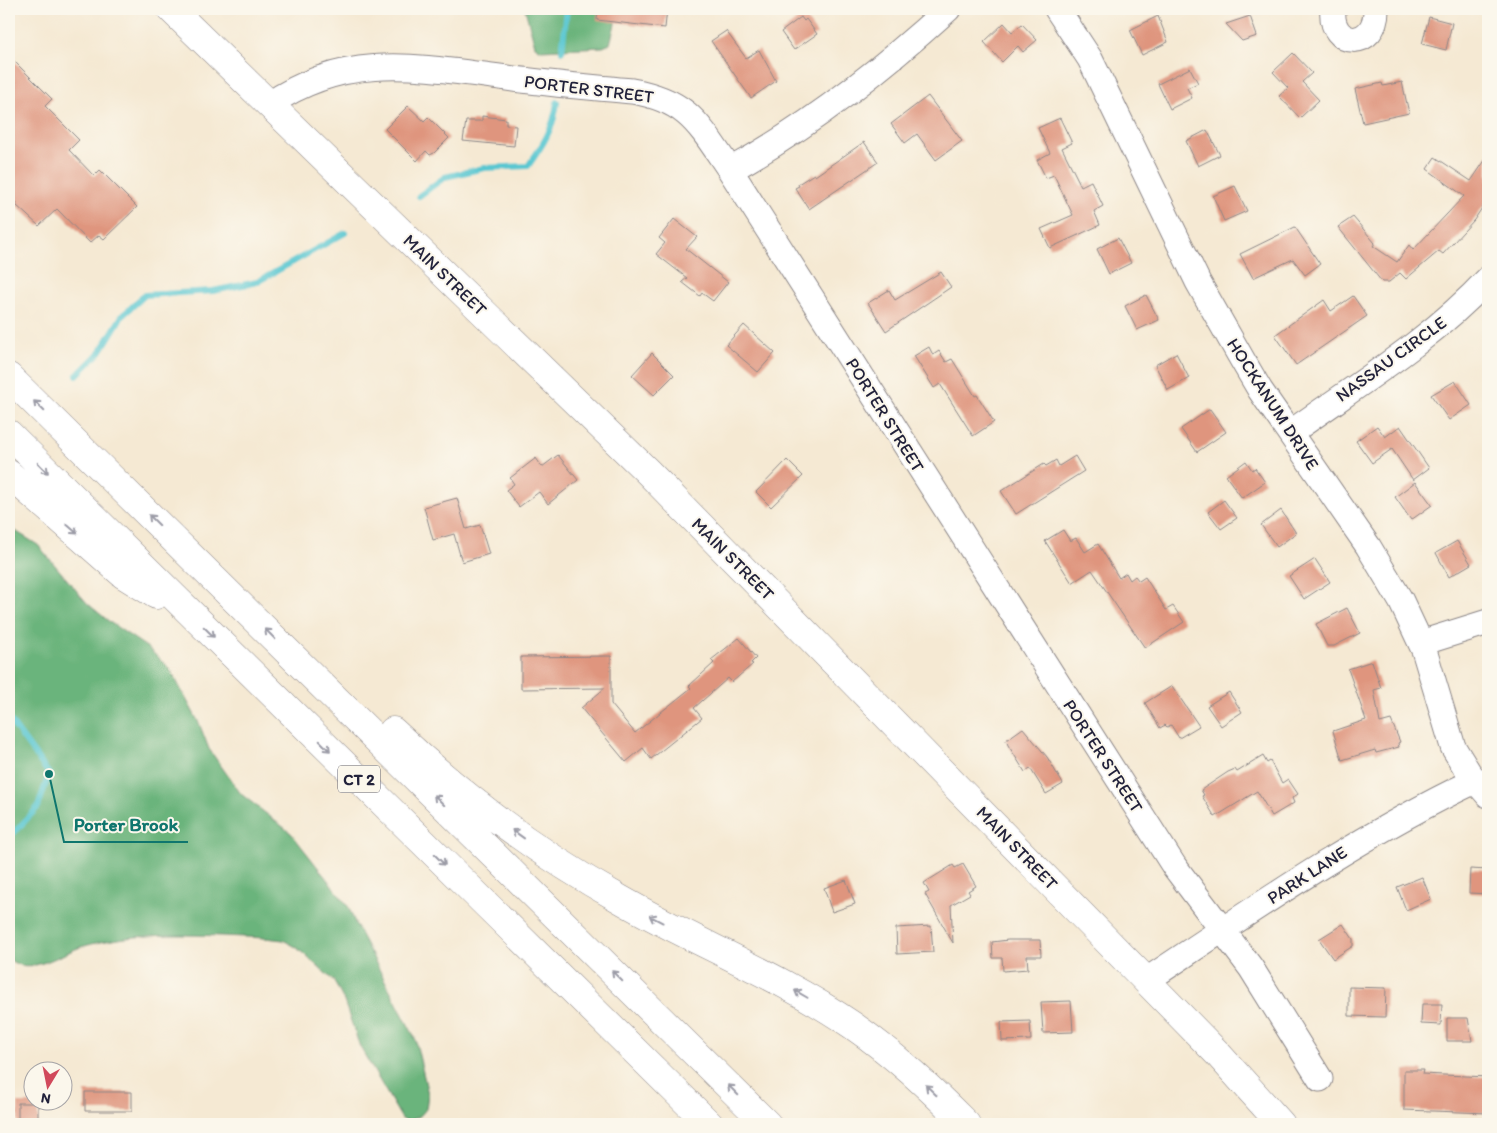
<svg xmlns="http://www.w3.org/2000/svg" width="1497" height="1133" viewBox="0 0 1497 1133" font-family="Itim,sans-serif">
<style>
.forest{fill:#6bb47b;stroke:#466b5b}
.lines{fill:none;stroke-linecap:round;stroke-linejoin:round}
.stream{stroke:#5ac7d1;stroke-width:6}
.building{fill:#df957e}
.minor-casing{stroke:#8c8687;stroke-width:27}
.major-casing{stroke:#8c8687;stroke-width:29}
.highway-casing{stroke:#8c8687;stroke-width:29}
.minor{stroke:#fff;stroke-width:25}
.major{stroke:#fff;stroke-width:28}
.highway{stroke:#fff;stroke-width:28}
.oneway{stroke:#9c9ca7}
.labels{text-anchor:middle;stroke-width:4;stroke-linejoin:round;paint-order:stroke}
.shield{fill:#fbf7ec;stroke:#636270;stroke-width:1}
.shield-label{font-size:16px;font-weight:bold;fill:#22223b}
.street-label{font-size:18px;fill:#22223b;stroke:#fbf7ec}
.leader{fill:none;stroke:#0f766e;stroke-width:2}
.callout-dot{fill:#0f766e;stroke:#fbf7ec;stroke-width:2}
.callout-label{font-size:19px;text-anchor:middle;font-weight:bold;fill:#0f766e;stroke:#fbf7ec;stroke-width:4;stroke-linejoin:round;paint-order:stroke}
</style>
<rect width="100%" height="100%" fill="#fbf7ec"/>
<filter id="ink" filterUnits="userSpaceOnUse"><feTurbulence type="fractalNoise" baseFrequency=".02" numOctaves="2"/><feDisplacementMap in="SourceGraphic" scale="10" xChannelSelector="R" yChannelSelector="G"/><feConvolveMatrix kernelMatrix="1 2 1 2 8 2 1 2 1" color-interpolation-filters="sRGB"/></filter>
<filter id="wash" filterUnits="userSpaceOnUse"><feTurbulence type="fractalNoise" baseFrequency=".0096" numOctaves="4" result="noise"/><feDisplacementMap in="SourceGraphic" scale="20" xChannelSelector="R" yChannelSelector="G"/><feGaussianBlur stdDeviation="1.12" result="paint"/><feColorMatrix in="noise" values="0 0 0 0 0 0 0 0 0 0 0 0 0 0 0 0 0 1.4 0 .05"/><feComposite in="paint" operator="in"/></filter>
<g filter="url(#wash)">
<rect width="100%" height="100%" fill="#f5e9d3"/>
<path class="forest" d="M525 9H612L615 24 610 44 603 47 541 50 535 46Z
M9 527 38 545 87 603 111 623 148 648 170 669 199 723 209 749 241 794 291 833 348 906 356 925 415 1038 428 1094 426 1109 421 1115 409 1121 402 1119 360 1047 344 1001 334 981 296 947 283 940C262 937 242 937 221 936 175 934 129 934 84 946 63 952 29 978 9 959Z"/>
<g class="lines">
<path class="stream" d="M562 51 567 9
M419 196 445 177 484 168 528 166C543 145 554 128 557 102
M77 375 100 352 122 316 145 295 213 291 257 282 345 233
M9 719 49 774 38 807 9 838"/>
</g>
<g id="blocks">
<path class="building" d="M598 9H667L665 28 597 20Z
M1158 16 1168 42 1142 55 1130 30Z
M1250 16 1257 36 1242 41 1226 24Z
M801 17 804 21 806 19 817 34 794 50 781 32Z
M1429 17 1452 23 1446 50 1422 44Z
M1004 23 1012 32 1022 24 1037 40 1023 52 1018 46 1002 62 984 42Z
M726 31 746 58 759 50 776 81 751 98 711 41Z
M1293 53 1312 73 1302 82 1319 100 1300 118 1279 96 1288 88 1273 72Z
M9 56 52 99 45 106 79 140 69 150 94 176 100 170 137 207 104 239 99 235 90 243 57 209 39 226 16 205 17 203 9 195Z
M1190 68 1198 83 1187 88 1192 98 1170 109 1158 84Z
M1402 82 1409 113 1363 123 1355 89 1382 83 1383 86Z
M928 96 962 141 936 160 917 134 905 143 891 124Z
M408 106 424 121 428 117 449 138 434 153 430 155 426 151 417 161 385 129Z
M482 116 506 119V125L516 126 514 146 463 141 466 121H482Z
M1060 118 1072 143 1062 148 1081 186 1091 181 1103 206 1094 211 1100 225 1050 248 1041 229 1073 215 1054 175 1046 178 1037 160 1050 153 1038 128Z
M1207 130 1220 155 1198 166 1186 141Z
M864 142 878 162 809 209 795 188 799 186 798 184 814 174 815 176Z
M1488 156V199L1474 220 1443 254 1439 251 1406 279 1400 273 1389 282H1382L1338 227 1353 217 1375 243 1373 246 1397 262 1409 245 1413 250 1464 196 1427 169 1435 157 1471 181Z
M1235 186 1247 211 1224 221 1213 196Z
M674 219 697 237 686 249 728 282 713 301 702 293 700 296 682 282 687 278 656 254 665 243 659 238Z
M1295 227 1320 264 1305 275 1293 259 1253 278 1240 254Z
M1118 238 1131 263 1109 274 1097 249Z
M941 272 951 287 886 331 868 303 889 290 895 300Z
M1146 295 1159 320 1137 330 1125 306Z
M1353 296 1367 316 1296 365 1275 335 1324 300 1331 311Z
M744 325 775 353 758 372 726 345Z
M929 347 933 355 939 351 946 362 952 359 975 396 977 395 994 422 973 436 940 384 934 388 914 356Z
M652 353 674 375 654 395 632 375Z
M1176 353 1189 378 1168 390 1155 365Z
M1455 381 1471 405 1449 420 1431 395Z
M1210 409 1226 432 1197 452 1181 429Z
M1377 426 1385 437 1400 426 1429 468 1413 480 1392 449 1372 463 1356 441Z
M558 455 578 480 548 504 539 492 519 507 506 490 514 484 510 478 536 458 542 467Z
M1075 456 1084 471 1016 514 1001 491 1044 464 1046 466 1056 460 1059 466Z
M787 460 803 476 771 507 756 492Z
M1246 461 1252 470 1255 468 1265 482 1242 498 1226 476Z
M1415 482 1432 505 1411 520 1395 497Z
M457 498 466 529 480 525 489 554 462 562 454 534 433 540 424 507Z
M1224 500 1237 518 1221 529 1208 512Z
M1281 510 1296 533 1277 547 1261 525Z
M1063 530 1070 541 1076 538 1085 552 1098 544 1119 578 1126 573 1130 580 1135 576 1139 581 1145 577 1166 610 1173 606 1184 622 1145 648 1092 570 1072 583 1045 541Z
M1457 541 1471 564 1449 577 1436 553Z
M1315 559 1330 582 1304 599 1289 576Z
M1347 608 1360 633 1334 646H1327L1316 624Z
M739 638 756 658 751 663 753 664 732 682 728 678 694 708 702 718 651 759 643 748 626 762 581 708 605 688 521 689V657L611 656V704L635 733 691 688 689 686 714 663 711 660Z
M1372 661 1381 688 1374 690 1380 723 1391 720 1400 742 1398 743 1399 747 1376 753 1375 750 1342 760 1333 731 1366 720 1348 669Z
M1172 686 1199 726 1179 738 1171 725 1167 727 1165 725 1160 728 1145 703Z
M1229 692 1242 712 1221 726 1207 706Z
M1023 728 1047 757 1063 784 1046 794 1030 768 1025 772 1008 745 1006 740Z
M1263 756 1267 763 1270 761 1282 783 1288 779 1298 794 1292 798 1294 803 1272 816 1257 791 1215 817 1202 796 1204 795 1201 790 1228 772 1235 769 1237 772Z
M963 864 976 886 968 891 970 894 951 905 953 943 925 894 929 892 924 883 953 865 955 868Z
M1470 869 1488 870V894L1469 893Z
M1422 877 1431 899 1406 910 1397 887Z
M846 880 855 904 832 912 824 888Z
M1343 924 1353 939V946L1333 959 1319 939Z
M931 926 933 952 897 954 896 928Z
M1008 940H1040L1041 956H1027L1028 969 1003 971 1002 958H993L992 942Z
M1349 987 1386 988 1385 1017 1349 1016Z
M1071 1001 1073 1032 1043 1033 1041 1002Z
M1422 1004H1442L1441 1025 1421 1024Z
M1447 1018H1468L1472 1041H1447Z
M1030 1021 1031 1040 1002 1041 1001 1022Z
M1404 1070H1423L1422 1074 1488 1077V1113L1404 1110Z
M85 1092H132V1111H85Z
M18 1103H38V1124H18Z"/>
</g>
</g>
<g filter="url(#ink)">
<use href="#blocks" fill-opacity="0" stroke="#8c8687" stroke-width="1"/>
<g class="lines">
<defs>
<path id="minor" d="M1057 9 1090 59 1198 282 1243 361 1260 390 1368 546 1401 601 1424 650 1453 747 1469 773 1488 795
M1333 9C1329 49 1377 50 1376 9
M270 104C347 51 420 67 507 78 548 84 590 87 632 91 689 101 699 125 730 170L1174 866 1251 968 1320 1079
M730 170C809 127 882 69 948 9
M1290 433C1357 385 1431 340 1488 279
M1421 643 1488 622
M1147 980C1254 909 1359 836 1475 781"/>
<path id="major" d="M171 9 648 472 1217 1053 1281 1124"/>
<path id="highway" d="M9 377 767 1124
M9 434 709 1124
M9 474 124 575 156 595
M393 731C461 796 538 853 620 899 696 943 779 975 852 1025 894 1054 930 1088 966 1124"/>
</defs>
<use href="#minor" class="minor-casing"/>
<use href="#major" class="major-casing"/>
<use href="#highway" class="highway-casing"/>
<use href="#minor" class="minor"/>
<use href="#major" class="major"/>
<use href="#highway" class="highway"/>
</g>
<defs><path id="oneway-shaft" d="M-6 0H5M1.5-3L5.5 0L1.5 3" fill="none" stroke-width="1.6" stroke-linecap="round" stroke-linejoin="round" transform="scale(1.25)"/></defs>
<g class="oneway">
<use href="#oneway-shaft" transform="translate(39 406) rotate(-135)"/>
<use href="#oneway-shaft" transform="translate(43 468) rotate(45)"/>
<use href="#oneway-shaft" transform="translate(154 520) rotate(-135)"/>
<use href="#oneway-shaft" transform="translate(72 529) rotate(41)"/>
<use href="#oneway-shaft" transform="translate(209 632) rotate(45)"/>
<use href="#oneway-shaft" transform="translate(270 634) rotate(-135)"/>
<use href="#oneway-shaft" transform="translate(325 746) rotate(45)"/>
<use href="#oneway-shaft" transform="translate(439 800) rotate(-135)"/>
<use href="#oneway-shaft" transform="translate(518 834) rotate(-144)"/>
<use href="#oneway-shaft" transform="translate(440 860) rotate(45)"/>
<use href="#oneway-shaft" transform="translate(656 919) rotate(-152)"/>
<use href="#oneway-shaft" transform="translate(617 976) rotate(-135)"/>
<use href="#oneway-shaft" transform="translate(801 994) rotate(-150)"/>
<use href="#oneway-shaft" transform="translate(733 1090) rotate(-135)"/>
<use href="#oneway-shaft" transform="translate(931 1090) rotate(-136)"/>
</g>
</g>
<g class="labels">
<rect class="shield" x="338" y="765.5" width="42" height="27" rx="4"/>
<g class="shield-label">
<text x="359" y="785">CT 2</text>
</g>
<g class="street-label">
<text transform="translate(589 89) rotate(7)" y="6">PORTER STREET</text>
<text transform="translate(445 275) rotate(44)" y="6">MAIN STREET</text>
<text transform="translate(1391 359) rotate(-36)" y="6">NASSAU CIRCLE</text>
<text transform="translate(1273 404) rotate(57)" y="6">HOCKANUM DRIVE</text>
<text transform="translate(885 415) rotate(58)" y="6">PORTER STREET</text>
<text transform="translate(733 559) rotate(45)" y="6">MAIN STREET</text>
<text transform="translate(1103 756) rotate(57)" y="6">PORTER STREET</text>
<text transform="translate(1017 848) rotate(46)" y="6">MAIN STREET</text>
<text transform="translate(1307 875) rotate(-33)" y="6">PARK LANE</text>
</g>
</g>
<path class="leader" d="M49 774L64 842H188"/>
<circle class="callout-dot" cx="49" cy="774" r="5"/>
<g class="callout-label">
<text x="126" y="831">Porter Brook</text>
</g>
<rect width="1497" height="1133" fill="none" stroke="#fbf7ec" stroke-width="30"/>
<g transform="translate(48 1086) rotate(190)"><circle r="24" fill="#fbf7ec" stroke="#a4a2a5"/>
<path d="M0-4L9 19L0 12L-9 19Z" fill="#d1495b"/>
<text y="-8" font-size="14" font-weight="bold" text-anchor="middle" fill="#22223b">N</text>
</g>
</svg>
